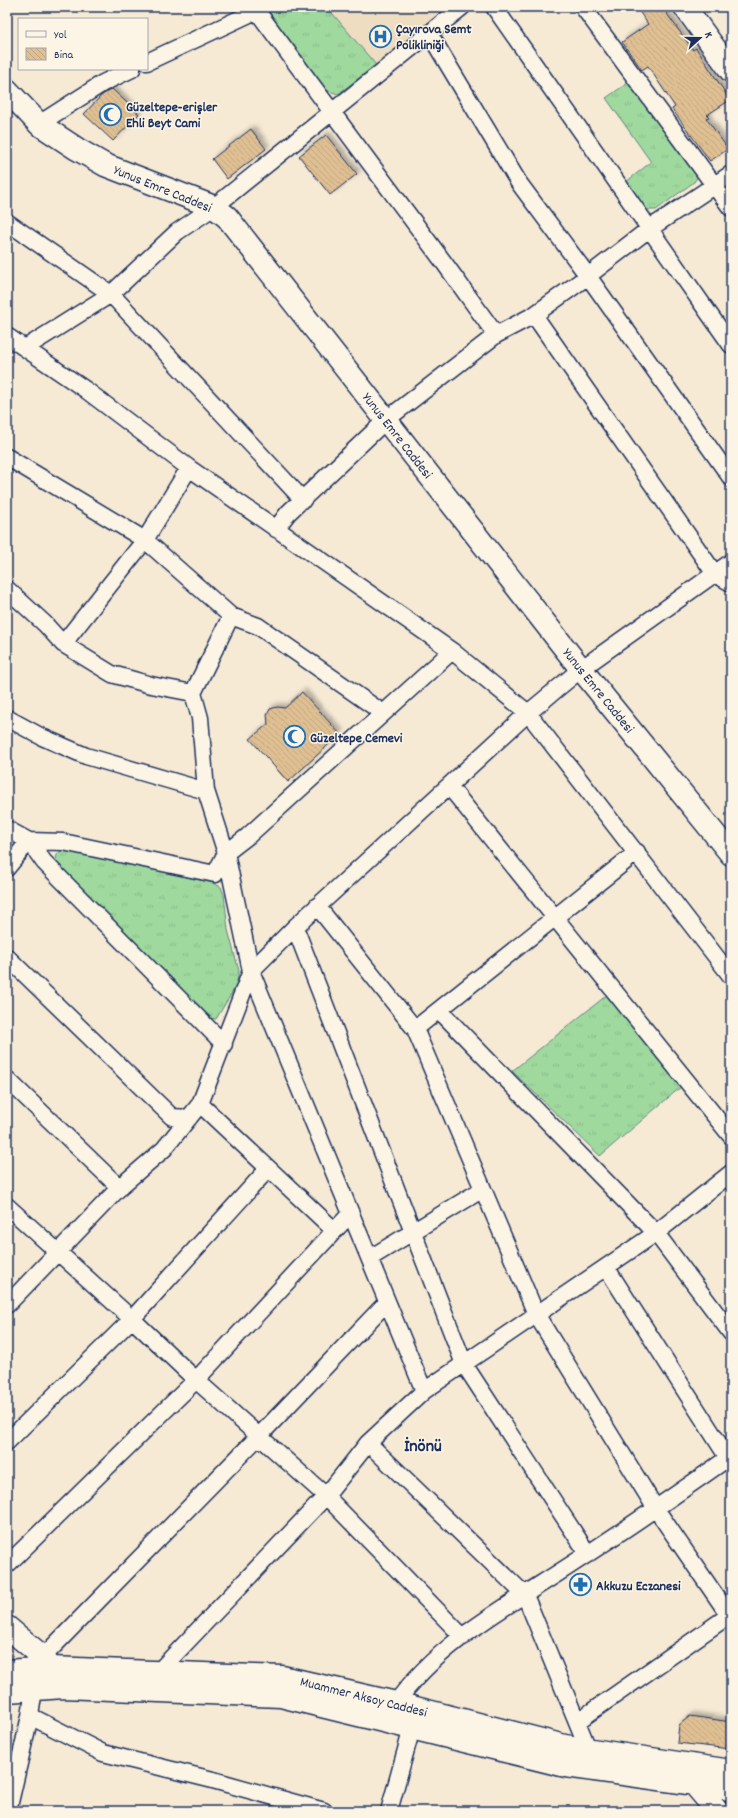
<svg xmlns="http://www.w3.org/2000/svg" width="738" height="1818" viewBox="0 0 738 1818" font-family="Dekko,sans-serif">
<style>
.built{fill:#efddc1}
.grass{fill:url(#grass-tufts);stroke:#5e847e}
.building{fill:url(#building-back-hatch);stroke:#1b2f5e;filter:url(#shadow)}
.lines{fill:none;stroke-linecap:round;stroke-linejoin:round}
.street-casing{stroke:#1b2f5e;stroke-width:19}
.secondary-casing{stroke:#1b2f5e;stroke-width:25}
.street{stroke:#fcf5e5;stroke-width:16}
.secondary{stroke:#fcf5e5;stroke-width:22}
.labels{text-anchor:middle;stroke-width:3;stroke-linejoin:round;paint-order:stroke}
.poi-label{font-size:14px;font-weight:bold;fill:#1b2f5e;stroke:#fcf5e5;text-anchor:start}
.street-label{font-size:14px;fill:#1b2f5e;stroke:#fcf5e5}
.district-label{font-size:18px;font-weight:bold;fill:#1b2f5e;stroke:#fcf5e5}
</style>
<defs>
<pattern id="grass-tufts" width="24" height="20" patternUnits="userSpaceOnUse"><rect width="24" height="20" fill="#a0d99e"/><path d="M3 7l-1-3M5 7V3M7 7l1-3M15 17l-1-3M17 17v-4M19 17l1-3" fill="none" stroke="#89bb8a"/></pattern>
<pattern id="building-back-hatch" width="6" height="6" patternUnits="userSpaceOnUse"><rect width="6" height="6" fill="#e0c093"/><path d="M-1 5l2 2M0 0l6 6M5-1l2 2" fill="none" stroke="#c0a581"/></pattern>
<filter id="shadow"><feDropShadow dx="3.5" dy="-3.5" stdDeviation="2" flood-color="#0004"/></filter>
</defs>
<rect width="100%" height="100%" fill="#f6ead5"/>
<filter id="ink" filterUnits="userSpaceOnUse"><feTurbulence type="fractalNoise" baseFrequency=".025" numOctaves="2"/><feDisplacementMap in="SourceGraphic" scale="8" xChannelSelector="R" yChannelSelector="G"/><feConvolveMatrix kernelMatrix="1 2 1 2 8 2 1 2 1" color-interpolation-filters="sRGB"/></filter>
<g filter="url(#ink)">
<path class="built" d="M327 7H445L376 65Z"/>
<path class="grass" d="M265 7H327L376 65 338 94 326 90Z
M629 82 698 176 694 182 656 210H647L626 182 651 162 606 98Z
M69 850 213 883 221 887 224 895 228 930 239 971 236 986 216 1019 209 1018 55 864 57 855 61 851Z
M607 995 682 1086 600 1156 512 1071Z"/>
<path class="building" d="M636 7H662L693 50 696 48 730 100 707 115 709 117 706 118 728 149 710 161 672 109 675 107 648 66 642 70 622 42 648 24Z
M112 89 139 114 113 141 84 114 102 95Z
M251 129 266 149 227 179 212 159Z
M326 135 357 174 330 195 299 156Z
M302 692 340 734 288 782 250 739 268 724 267 715 270 709 277 707 285 708Z
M690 1716 731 1722V1749L677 1743 679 1725Z"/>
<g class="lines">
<defs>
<path id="street" d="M254 7 445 264 496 335
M494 7 731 345
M583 7 731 208
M429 33 519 183 588 276 731 478
M147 62 256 11
M39 124 103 83 132 69
M7 222 111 294 303 500
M534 315 715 574 731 583
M7 336 86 390 189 468 452 651 528 713 731 976
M25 348 111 294 177 232 214 207 462 7
M7 457 145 540 231 616 258 626 383 713
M276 529 288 513 386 420 496 335 534 315 588 276 649 229 731 174
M7 589 45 624 63 644 112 674 151 685 193 693
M231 616 193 693 200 718 206 791 226 853 251 971 424 1391
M63 644 145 540 189 468
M7 718 42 737 86 756 206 791
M449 786 731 1136
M7 829 29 841 44 862 224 1044
M7 868 29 841 63 842 215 874 226 853 248 836 452 651
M317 906 415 1029 536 1314 656 1509 731 1618
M295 927 464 1364 588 1554
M7 957 172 1117 189 1118
M439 1010 656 1233 731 1333
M415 1029 637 852
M7 1079 120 1188
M200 1104 334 1230
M7 1206 132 1319 196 1380 326 1496 463 1637
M370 1258 483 1189
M606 1267 728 1458
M7 1305 122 1185 164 1149 200 1104 251 971 295 927 528 713 581 669 731 562
M7 1442 132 1319 268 1169
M368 1443 525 1595 589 1751
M7 1565 196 1380 351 1213
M43 1657 259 1436 387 1302
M158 1672 326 1496 368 1443 424 1391 656 1233 731 1173
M396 1703C437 1644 506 1607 566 1568 622 1532 677 1494 731 1456
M30 1716 103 1753 213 1780 324 1811
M578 1721 731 1614
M8 1811 30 1716 34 1689
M389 1811 412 1728"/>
<path id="secondary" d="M685 7 731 71
M7 90 39 124 77 149 105 165 214 207 227 217 581 669 731 854
M7 1627 43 1657 64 1687 281 1696 566 1766 731 1789
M7 1671 51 1668 282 1677 396 1703 565 1746 731 1771
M7 1691 64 1687
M694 1784 717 1811"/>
</defs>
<use href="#street" class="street-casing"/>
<use href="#secondary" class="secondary-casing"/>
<use href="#street" class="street"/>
<use href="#secondary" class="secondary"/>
</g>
</g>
<defs>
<symbol id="hospital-ring" viewBox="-11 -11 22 22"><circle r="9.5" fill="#fcf5e5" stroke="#1f6fb2" stroke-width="1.5"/><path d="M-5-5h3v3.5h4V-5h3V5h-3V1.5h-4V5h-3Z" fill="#1f6fb2"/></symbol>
<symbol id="mosque-ring" viewBox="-11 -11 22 22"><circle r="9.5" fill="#fcf5e5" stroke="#1f6fb2" stroke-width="1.5"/><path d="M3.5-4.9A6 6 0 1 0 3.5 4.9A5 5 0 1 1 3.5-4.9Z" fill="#1f6fb2"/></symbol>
<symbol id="pharmacy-ring" viewBox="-11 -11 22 22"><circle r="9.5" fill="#fcf5e5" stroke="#1f6fb2" stroke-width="1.5"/><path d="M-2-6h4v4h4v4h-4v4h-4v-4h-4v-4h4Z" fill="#1f6fb2"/></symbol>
</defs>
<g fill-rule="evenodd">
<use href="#hospital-ring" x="368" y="24" width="25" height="25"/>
<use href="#mosque-ring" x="98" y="102" width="25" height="25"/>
<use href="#mosque-ring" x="282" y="724" width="25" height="25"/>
<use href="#pharmacy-ring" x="568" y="1572" width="25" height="25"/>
</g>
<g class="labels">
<g class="poi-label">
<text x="396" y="33">Çayırova Semt<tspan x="396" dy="16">Polikliniği</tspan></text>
<text x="126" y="111">Güzeltepe-erişler<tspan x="126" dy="16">Ehli Beyt Cami</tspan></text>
<text x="310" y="742">Güzeltepe Cemevi</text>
<text x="596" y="1590">Akkuzu Eczanesi</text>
</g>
<g class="street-label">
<text transform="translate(163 188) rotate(22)" y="5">Yunus Emre Caddesi</text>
<text transform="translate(398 435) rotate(52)" y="5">Yunus Emre Caddesi</text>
<text transform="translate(599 690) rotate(51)" y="5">Yunus Emre Caddesi</text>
<text transform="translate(364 1696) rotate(14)" y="5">Muammer Aksoy Caddesi</text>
</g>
<g class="district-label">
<text x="423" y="1451">İnönü</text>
</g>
</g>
<rect width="738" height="1818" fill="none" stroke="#fcf5e5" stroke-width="24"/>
<rect x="12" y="12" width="714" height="1794" fill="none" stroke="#1b2f5e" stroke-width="1.5" filter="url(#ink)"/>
<rect x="18" y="18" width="130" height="52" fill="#fcf5e5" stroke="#a2a6af"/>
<rect x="26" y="31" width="20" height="6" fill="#fcf5e5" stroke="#a2a6af"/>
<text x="54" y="38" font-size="12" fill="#1b2f5e">Yol</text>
<rect x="26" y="48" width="20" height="12" fill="url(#building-back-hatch)" stroke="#a2a6af"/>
<text x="54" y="58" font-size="12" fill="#1b2f5e">Bina</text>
<g transform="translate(700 38) rotate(69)" stroke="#fcf5e5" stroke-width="3" paint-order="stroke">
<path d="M0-3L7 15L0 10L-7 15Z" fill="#1b2f5e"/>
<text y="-6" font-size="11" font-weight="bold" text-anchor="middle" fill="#1b2f5e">K</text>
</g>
</svg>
